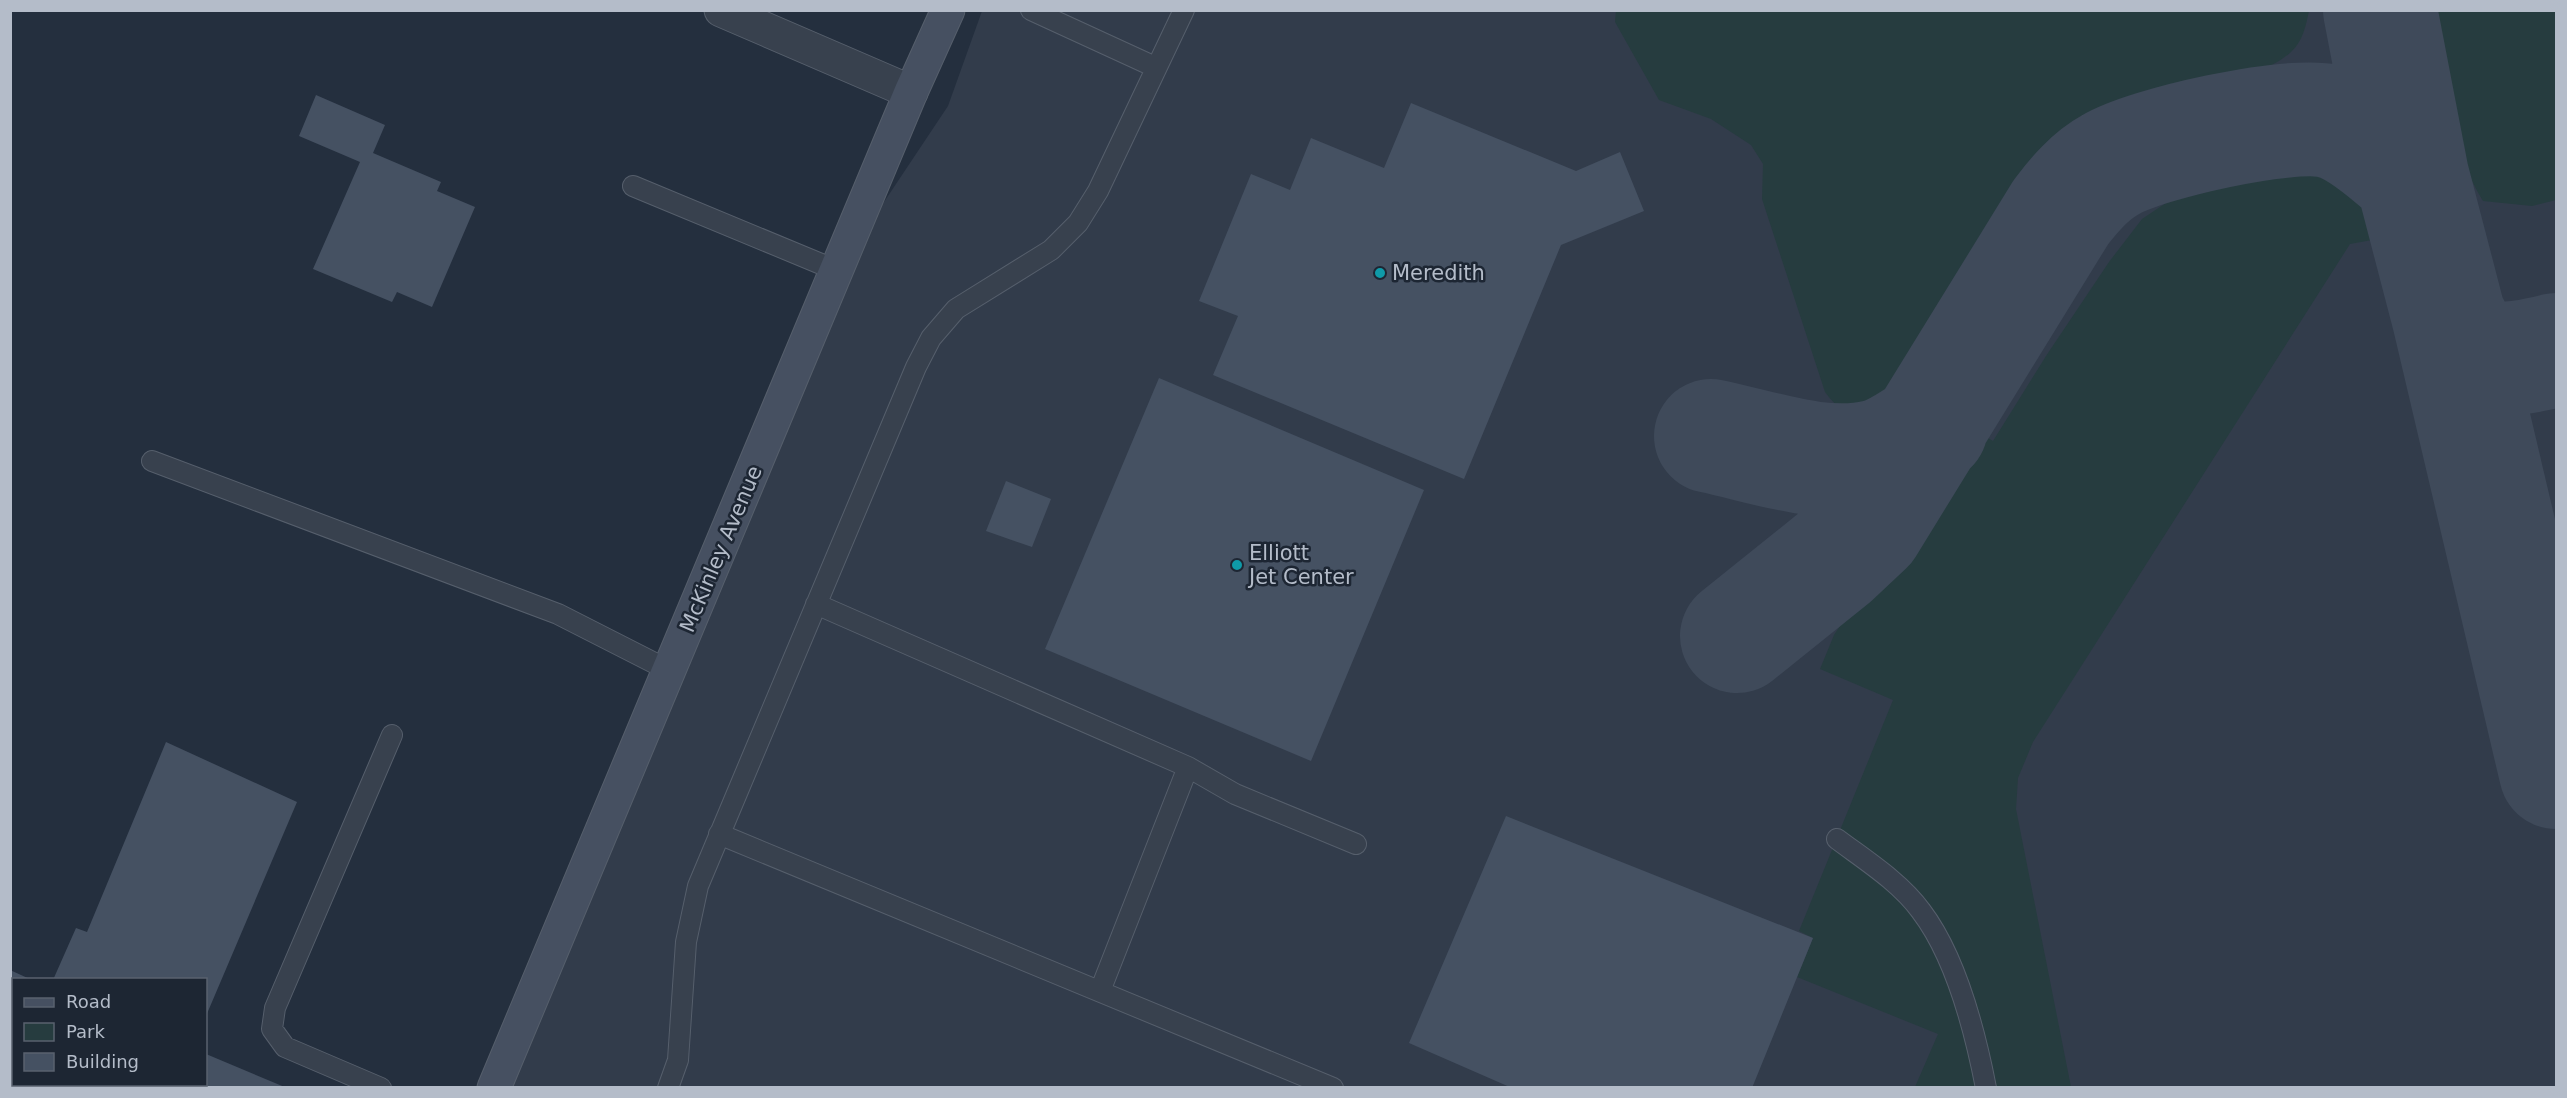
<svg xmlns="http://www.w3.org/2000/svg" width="2567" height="1098" viewBox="0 0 2567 1098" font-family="'DejaVu Sans',sans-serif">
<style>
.airport{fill:#323c4b}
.green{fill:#263c3f}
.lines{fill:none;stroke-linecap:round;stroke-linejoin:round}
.taxiway{stroke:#3f4a5a;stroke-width:114}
.building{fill:#455162}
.lane-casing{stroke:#565f6c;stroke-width:22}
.street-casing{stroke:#565f6c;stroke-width:35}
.secondary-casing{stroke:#565f6c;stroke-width:35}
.lane{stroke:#38414e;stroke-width:20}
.street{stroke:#38414e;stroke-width:33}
.secondary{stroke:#465061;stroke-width:33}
.culture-dot{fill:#0f9aa8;stroke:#1d2633;stroke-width:2}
.labels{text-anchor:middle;stroke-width:5;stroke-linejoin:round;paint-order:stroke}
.poi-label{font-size:21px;fill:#b4bcc9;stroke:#1d2633;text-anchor:start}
.street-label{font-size:21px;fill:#b4bcc9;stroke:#1d2633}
</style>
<rect width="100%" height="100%" fill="#242f3e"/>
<path class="airport" d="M982 11H2556V1087L494 1088 838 271 948 106Z"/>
<path class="green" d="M1616 10H2309V11C2306 25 2303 41 2291 52 2255 85 2174 87 2127 103 2095 114 2072 132 2049 156L1915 393C1884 419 1853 431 1825 392L1762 199 1763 164 1751 145 1711 119 1659 100 1615 22Z
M2426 11H2556V200L2532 206 2483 201C2451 150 2440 70 2426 11Z
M2311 172C2349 183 2375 196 2383 238L2350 244 2033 742 2018 778 2016 809 2071 1087H1915L1938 1034 1797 977 1813 938 1799 931 1893 700 1820 669 1834 635 1970 427 1993 441 2046 356 2109 262 2142 219 2169 201 2285 173Z"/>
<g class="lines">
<path class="taxiway" d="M2380 10 2412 176 2449 318 2556 772
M2449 318C2453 325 2457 336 2463 342 2487 368 2527 357 2556 350
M1711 436C1764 447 1825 470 1878 456 1897 451 1915 437 1931 427
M1737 636 1834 558 1867 527 2061 212C2074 195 2090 176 2110 165 2147 143 2287 112 2329 121 2358 127 2390 157 2412 176"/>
</g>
<path class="building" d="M316 95 385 125 373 153 441 182 437 191 475 207 432 307 397 292 392 302 313 269 360 162 299 136Z
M1411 103 1576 171 1620 152 1644 211 1561 245 1464 479 1213 375 1238 316 1199 301 1251 174 1290 190 1311 138 1384 168Z
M1159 378 1424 490 1311 761 1045 649Z
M1006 481 1051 499 1032 547 986 531Z
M166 742 297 802 206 1016V980H53L76 928 87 932Z
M1506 816 1813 938 1752 1088H1512L1409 1043Z
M10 970 32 980H14V1084H206V1054L287 1088H10Z"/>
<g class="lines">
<defs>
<path id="lane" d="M1031 10 1155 67
M633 186 838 271
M152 461 558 614 670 671
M816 604 1188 767 1235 794 1356 844
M719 834 1333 1088
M1837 839C1865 860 1900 882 1921 911 1956 957 1975 1031 1986 1088
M1100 991 1188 767
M381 1088 285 1047 272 1029 275 1008 392 735
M668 1088 678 1060 686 942 698 886 916 367 931 338 956 309 1051 250 1078 223 1098 191 1184 10"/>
<path id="street" d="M721 10 911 92"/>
<path id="secondary" d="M494 1088 911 92 948 10"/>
</defs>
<use href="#lane" class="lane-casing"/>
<use href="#street" class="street-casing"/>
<use href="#secondary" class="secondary-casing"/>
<use href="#lane" class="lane"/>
<use href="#street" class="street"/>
<use href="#secondary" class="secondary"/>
</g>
<g class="culture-dot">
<circle cx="1380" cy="273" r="6"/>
<circle cx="1237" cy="565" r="6"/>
</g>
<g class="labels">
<g class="poi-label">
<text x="1392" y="280">Meredith</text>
<text x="1249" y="560">Elliott<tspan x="1249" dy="24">Jet Center</tspan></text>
</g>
<g class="street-label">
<text transform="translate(721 549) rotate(-67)" y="7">McKinley Avenue</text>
</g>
</g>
<rect width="2567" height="1098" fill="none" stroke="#b4bcc9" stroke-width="24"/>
<rect x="12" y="978" width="195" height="108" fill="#1d2633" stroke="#59626f" stroke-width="1.5"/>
<rect x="24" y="998" width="30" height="9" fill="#465061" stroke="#59626f" stroke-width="1.5"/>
<text x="66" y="1008" font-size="18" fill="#b4bcc9">Road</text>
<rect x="24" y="1023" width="30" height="18" fill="#263c3f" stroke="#59626f" stroke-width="1.5"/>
<text x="66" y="1038" font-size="18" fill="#b4bcc9">Park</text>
<rect x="24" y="1053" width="30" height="18" fill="#455162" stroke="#59626f" stroke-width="1.5"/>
<text x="66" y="1068" font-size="18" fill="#b4bcc9">Building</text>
</svg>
